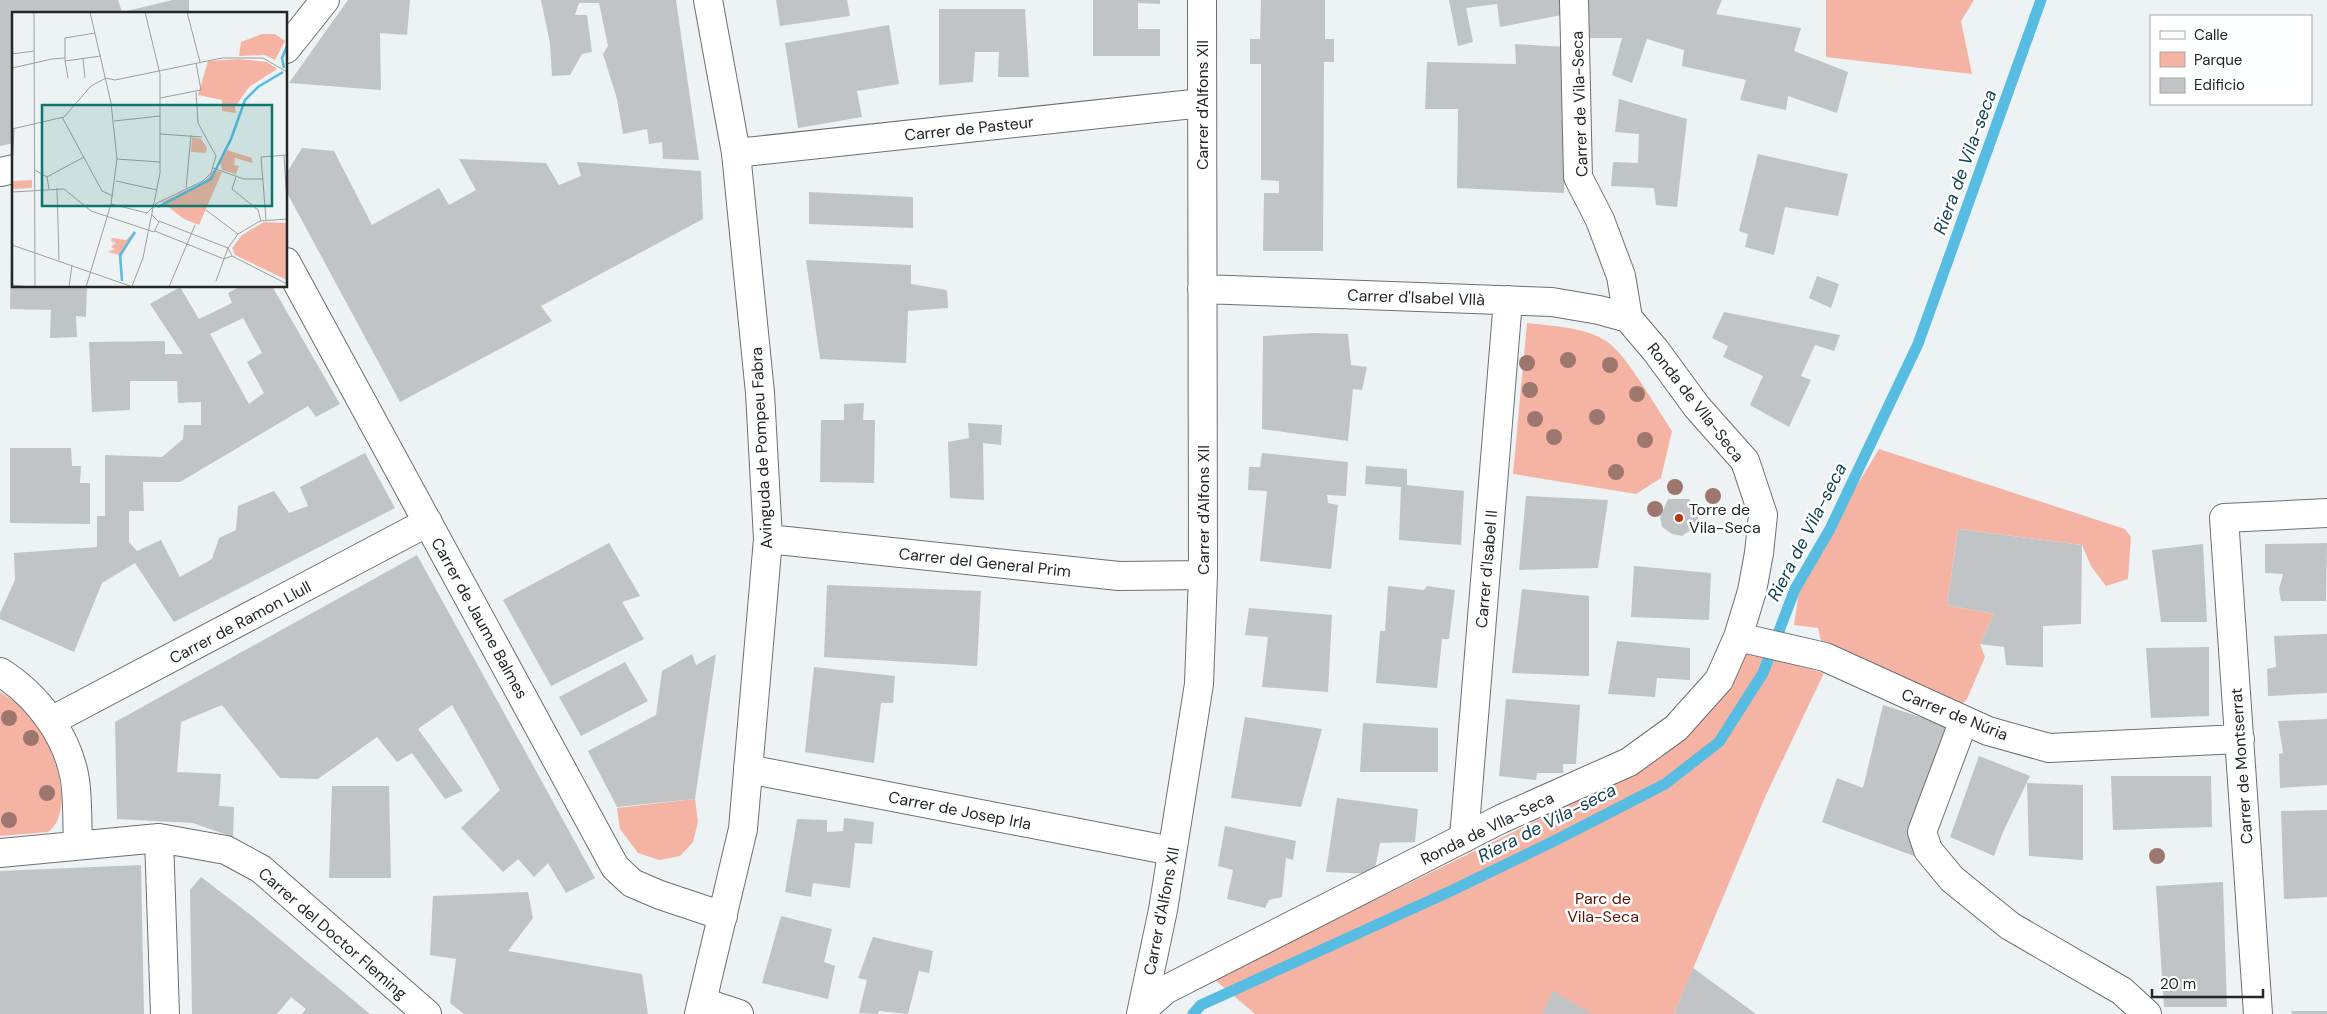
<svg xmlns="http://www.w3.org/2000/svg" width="2327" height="1014" viewBox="0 0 2327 1014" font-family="'DM Sans',sans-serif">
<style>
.green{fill:#f5b4a3}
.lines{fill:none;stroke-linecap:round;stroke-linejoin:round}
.stream{stroke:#56bce2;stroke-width:11}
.building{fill:#c0c4c6;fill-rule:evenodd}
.minor-casing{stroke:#6c7072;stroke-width:30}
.tertiary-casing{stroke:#6c7072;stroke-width:30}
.minor{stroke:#fff;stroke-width:28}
.tertiary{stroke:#fff;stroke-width:28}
.tree{fill:#9d766e}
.poi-dot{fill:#be340e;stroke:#feffff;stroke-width:2}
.labels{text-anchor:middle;stroke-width:5;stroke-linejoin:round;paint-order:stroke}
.street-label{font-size:16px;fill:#252627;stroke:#feffff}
.poi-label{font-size:16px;fill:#252627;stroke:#feffff;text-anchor:start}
.park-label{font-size:16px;fill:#5c1000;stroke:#feffff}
.water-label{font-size:18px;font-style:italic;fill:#164353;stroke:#feffff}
.inset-river{fill:none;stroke:#56bce2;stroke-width:2.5}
.inset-road{fill:none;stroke:#9da0a2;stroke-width:1}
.view{fill:#0f766e;fill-opacity:0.15;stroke:#0f766e;stroke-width:2.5}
.inset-edge{fill:none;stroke:#252627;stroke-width:2.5}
</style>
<rect width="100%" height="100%" fill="#edf2f4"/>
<path class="green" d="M1826 0H1974L1961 21 1972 74 1826 57Z
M1527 323C1552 326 1588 327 1609 343 1627 356 1658 410 1672 431L1661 478 1636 494 1513 474Z
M1879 449 2125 529 2131 537 2128 579 2106 586 2091 566 2082 545 1958 529 1947 605 1994 614 1980 644 1985 657 1967 699 1958 708 1823 649 1818 628 1794 625 1801 577Z
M1743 650 1824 673 1766 795 1674 1014H1255L1214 979 1650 765 1691 730Z
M0 692C14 700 29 712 38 725 54 749 76 812 48 832L0 836Z
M695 799 698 822 693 842 680 856 659 860 638 853 620 829 617 808Z"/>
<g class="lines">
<path class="stream" d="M1193 1014 1201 1005 1453 890 1558 839 1665 784 1719 742 1763 673 1795 589 1830 529 1918 344 2041 0"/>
</g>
<path class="building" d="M0 0H118L122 12 173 0H189V14H14V143L0 146Z
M348 0H410L407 35 380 33 381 90 289 83Z
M541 0H676L699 160 663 159 662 142 649 144 647 129 623 134 617 99 603 54 608 46 599 3H579L575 15H587L592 52 582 54 570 75 552 76 550 43Z
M776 0H847L850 16 780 26Z
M1093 0H1160V4L1138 3V29H1160V56H1093Z
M1261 0H1325V39H1334V62H1324L1323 251H1263L1264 193H1279V181L1261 180V64H1250V39H1260Z
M1449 0H1564L1567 14 1500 27 1497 4 1466 8 1473 42 1458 46Z
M1581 0H1722L1716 14 1801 28 1794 51 1848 72 1837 113 1788 96 1786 110 1740 100 1746 80 1682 66 1684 50 1647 39 1632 83 1612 75 1622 38H1583Z
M939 9H1025L1029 77H998L999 52H975L973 82 939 85Z
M889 25 899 84 857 91 862 117 798 128 785 43Z
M1515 44 1567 47 1564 193 1457 188 1458 109H1425L1427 62 1516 64Z
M1619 99 1687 119 1677 207 1656 205 1654 188 1611 186 1613 162 1638 163 1639 134 1615 132Z
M302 148 334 151 372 225 439 188 449 205 476 190 459 159 546 163 559 185 581 176 577 162 701 171 703 219 541 306 552 321 400 402 286 191V174Z
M1758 154 1848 174 1838 216 1785 207 1774 255 1745 247 1748 234 1739 231Z
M809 192 913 197V228L809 224Z
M11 234H14V286H87L86 317 76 316 77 337 50 338 51 310 10 309Z
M806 260 911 265V284L947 290 948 308 908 311 906 363 820 359Z
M1817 276 1839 284 1831 308 1809 298Z
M241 286H272L340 404 316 417 308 406 180 482H143L144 511H129V542L137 551 161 540 180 577 212 559 219 538 236 530 238 506 274 491 289 513 308 506 300 487 365 453 395 508 174 622 135 563 102 583 74 652 0 619V613L15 580 14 553 97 547V516H105V455L162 457 183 439 184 425H201V402L178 403 177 381H130V410L92 412 89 342 165 341V354H183L150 304 180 287 199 319 232 303 228 293ZM243 318 262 353 247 362 264 393 249 404 210 334Z
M1724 312 1840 335 1834 351 1815 345 1801 376 1811 380 1789 427 1750 405 1763 376 1723 357 1728 346 1712 338Z
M1314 333 1348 334 1351 365 1367 367 1362 390 1353 389 1348 441 1262 429 1263 336Z
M864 403 863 420H875L874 483 820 482 821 420H844V404Z
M968 423 1002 425 1001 445 983 443 984 500 950 498 948 442 969 438Z
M10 448H71L72 466H81L80 483H90V524L10 523Z
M1262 453 1348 462 1346 496 1327 495 1328 503 1338 505 1331 569 1260 561 1267 491 1248 490 1249 467H1260Z
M1366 466 1407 469V485L1464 491 1461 545 1399 540 1401 487 1365 484Z
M1526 496 1608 500 1598 568 1519 570Z
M1668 499H1689L1696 506 1698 519 1692 529 1682 536 1672 534 1662 527 1660 517Z
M1958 529 2082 545 2081 624 2043 626V667L2006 665 2004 647 1980 644 1994 614 1947 605Z
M609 543 640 596 622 602 644 639 551 686 503 600Z
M2327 543 2326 601H2281L2279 589 2283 574 2265 573V544Z
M2203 544 2207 622H2161L2152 550Z
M417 555 595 878 566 893 548 863 534 877 518 859 503 872 461 828 500 790 452 705 418 729 463 791 445 799 412 753 397 762 377 737 318 779 280 778 222 705 181 722 177 772 221 774 219 806 234 807 233 837 193 823 117 819 115 722Z
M1634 566 1711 573 1709 620 1631 617Z
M827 585 981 591 977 666 824 657Z
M1388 586 1424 590 1427 586 1455 590 1449 639H1442L1437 688 1376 683 1380 631H1385Z
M1522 589 1589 596V676L1512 673Z
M1249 608 1332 615 1328 692 1262 687 1268 637 1245 635Z
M2327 634V693L2268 696 2267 669 2276 667 2274 636Z
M1617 641 1690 648V680L1657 678 1655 697 1608 694Z
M2209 647V716L2151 718 2146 648Z
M692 654 696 665 716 654 695 799 617 807 588 751 656 715 662 671Z
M625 662 648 701 581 736 559 697Z
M814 667 895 676 893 703H881L874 763 805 752Z
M1506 699 1580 705 1576 764H1563V773H1537L1536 780 1499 776Z
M1883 705 1952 727 1914 856 1822 822 1837 778 1863 788Z
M1245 717 1322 729 1301 807 1231 798Z
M2327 719V785L2280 788 2279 754 2283 753 2278 721Z
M1363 723 1438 728V772H1360Z
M1979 756 2030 776 2003 832 1994 856 1950 837Z
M2111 776H2211L2212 827 2113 830Z
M2027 783 2083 785V860L2029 856Z
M332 786H389L391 878H329Z
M1337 798 1418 809 1415 842 1380 843 1374 874 1326 872Z
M2327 810V897L2284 899 2281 811Z
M844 818 874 822 872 844 855 843 850 888 813 883 811 897 785 892 797 819 827 820V832L843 831Z
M1225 826 1296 841 1293 860 1286 858 1282 897 1269 900 1265 908 1227 899 1233 870 1218 866Z
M141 865 144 1014H0V871Z
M201 877 252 916 370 1014H302L306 1009 291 997 277 1014H192L190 890Z
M2223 882 2227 1007H2164L2156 886Z
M528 892 533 918 508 951 642 974 648 1014H464L450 1003 456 959 430 955 433 896Z
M781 916 832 929 824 962 835 966 828 999 762 983Z
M873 937 933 951 929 973 919 971 908 1014 879 1011 878 1014 859 1013 867 980 858 978Z
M1693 968 1756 1014H1674Z
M1553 991 1592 1014H1542Z
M2291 1011H2327V1014H2292Z"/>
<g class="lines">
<defs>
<path id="minor" d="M1574 0 1578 177 1600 220 1621 276 1628 318
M286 49 325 0
M736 153 1202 103
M0 172 14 169
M286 262 615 867 632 883 660 895 723 916
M1202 289 1552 302 1599 310 1628 318
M768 539 1119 576 1203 575
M1738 637 1825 657 1988 731 2049 748 2240 739
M0 672C37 695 68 736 75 780 78 801 77 824 78 845
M1964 720 1922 832 1928 850 1952 879 2010 926 2122 991 2147 1014
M51 721 428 522
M748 769 1172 851
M159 838 165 1014
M1464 838 1508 300
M0 853 159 838 226 850 261 869 427 1014
M703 1002 739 1014
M1141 1014 1163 910 1199 684 1203 575 1202 0
M1144 1014 1147 1006 1165 990 1501 819 1629 762 1676 728 1719 680 1738 637 1752 591 1759 553 1763 515 1745 461 1697 407 1656 351 1628 318
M2258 1014 2224 518 2327 513"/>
<path id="tertiary" d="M699 1014 743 829 768 539 760 393 736 153 708 0"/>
</defs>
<use href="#minor" class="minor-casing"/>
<use href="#tertiary" class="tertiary-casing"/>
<use href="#minor" class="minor"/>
<use href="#tertiary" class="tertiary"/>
</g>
<g class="tree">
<circle cx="1568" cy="360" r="8"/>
<circle cx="1527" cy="363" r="8"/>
<circle cx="1610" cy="365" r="8"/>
<circle cx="1530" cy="390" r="8"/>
<circle cx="1637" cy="394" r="8"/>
<circle cx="1597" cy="417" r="8"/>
<circle cx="1535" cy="419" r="8"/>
<circle cx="1554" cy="437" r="8"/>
<circle cx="1645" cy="440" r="8"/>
<circle cx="1616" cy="472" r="8"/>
<circle cx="1675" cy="487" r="8"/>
<circle cx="1713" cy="496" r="8"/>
<circle cx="1655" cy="509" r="8"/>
<circle cx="9" cy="718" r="8"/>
<circle cx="31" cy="738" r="8"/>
<circle cx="47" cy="793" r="8"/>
<circle cx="9" cy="820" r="8"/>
<circle cx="2157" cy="856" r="8"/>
</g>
<circle class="poi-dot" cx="1679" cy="518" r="5"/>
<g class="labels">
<g class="street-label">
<text transform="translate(1579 104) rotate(-92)" y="6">Carrer de Vila-Seca</text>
<text transform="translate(1202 105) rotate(-90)" y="6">Carrer d'Alfons XII</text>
<text transform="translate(969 128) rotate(-6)" y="6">Carrer de Pasteur</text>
<text transform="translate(1416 297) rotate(2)" y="6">Carrer d'Isabel VIlà</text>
<text transform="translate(1696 402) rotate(52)" y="6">Ronda de VIla-Seca</text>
<text transform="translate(761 448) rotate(-93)" y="6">Avinguda de Pompeu Fabra</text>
<text transform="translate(1203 510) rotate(-90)" y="6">Carrer d'Alfons XII</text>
<text transform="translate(985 562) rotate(6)" y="6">Carrer del General Prim</text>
<text transform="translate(1486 569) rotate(-85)" y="6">Carrer d'Isabel II</text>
<text transform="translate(480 618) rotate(61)" y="6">Carrer de Jaume Balmes</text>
<text transform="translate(240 622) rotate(-28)" y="6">Carrer de Ramon Llull</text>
<text transform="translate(1955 714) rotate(22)" y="6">Carrer de Núria</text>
<text transform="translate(2241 766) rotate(-94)" y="6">Carrer de Montserrat</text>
<text transform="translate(960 810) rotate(11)" y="6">Carrer de Josep Irla</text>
<text transform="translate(1487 828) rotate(-26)" y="6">Ronda de VIla-Seca</text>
<text transform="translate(1161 911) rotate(-79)" y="6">Carrer d'Alfons XII</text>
<text transform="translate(333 933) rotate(41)" y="6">Carrer del Doctor Fleming</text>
</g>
<g class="poi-label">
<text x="1689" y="515">Torre de<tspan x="1689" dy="18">Vila-Seca</tspan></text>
</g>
<g class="park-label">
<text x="1603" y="904">Parc de<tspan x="1603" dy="18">Vila-Seca</tspan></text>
</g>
<g class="water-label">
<text transform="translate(1965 162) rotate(-70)" y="6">Riera de Vila-seca</text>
<text transform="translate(1807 532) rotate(-63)" y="6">Riera de Vila-seca</text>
<text transform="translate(1547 823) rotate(-27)" y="6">Riera de Vila-seca</text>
</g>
</g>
<g transform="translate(12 12)">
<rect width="275" height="275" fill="#edf2f4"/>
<path d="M250 22H263L273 29 263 48 253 43 227 44 229 30ZM227 47 255 50 265 57 237 75 223 95 224 101 210 99V88L186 83 196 49ZM180 125 189 127 195 136 194 141 179 140ZM215 138 240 146V151L223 146 222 153 227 154 224 162 210 158 208 151ZM202 158 210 160 187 213 172 207 150 190 193 169ZM20 168V176L1 177V169ZM252 210 275 211V268L223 243 220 236 230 223ZM123 219 109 246 112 267 107 243 96 240 103 237 99 235 104 231 99 229 100 226 114 228Z" fill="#f5b4a3"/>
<path class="inset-river" d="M272 56 270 46 275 34M146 195 199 167 219 127 233 88 246 75 271 60M110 269 108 243 123 220"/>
<path class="inset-road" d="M22 0 23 275M175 0 188 50M0 42 22 39M53 46V26L83 21M71 47 73 66M53 49 56 66M0 56 40 47 53 46V49L89 44M148 86 189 78 184 51M50 105 90 179 101 184M102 109 148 104M0 117 52 105 79 74 94 66 103 68 210 46H251L275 60M148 122 190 125M272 144 275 191M105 147 148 150M201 156 232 167H251M0 158 2 116M23 158 35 165 37 177M35 165 72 145M224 165 220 177 246 198 249 209M104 169 145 178M45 176 47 248M174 176 179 123M0 180 52 177 79 199 142 220 147 210 140 203M99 192 135 201 145 191 191 169 199 161 204 144 186 111 184 80M194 198 226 222M254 208 249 145 275 143M143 219 212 247 220 244 216 236 147 209M0 233 121 275M220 244 275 272M204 269 216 236 226 222 248 209 275 207M0 273 18 275M120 274 131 246 148 161V62L133 0M57 275 60 253M74 275 99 192 105 147 99 91 78 0M157 275 183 213"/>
<path class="view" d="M30 93H260V194H30Z"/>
<rect width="275" height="275" class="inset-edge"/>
</g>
<rect x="2150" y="15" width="162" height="90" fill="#feffff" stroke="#a7a8a9"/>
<rect x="2160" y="31" width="25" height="8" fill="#ffffff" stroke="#a7a8a9"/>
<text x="2194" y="40" font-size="15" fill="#252627">Calle</text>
<rect x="2160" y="52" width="25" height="15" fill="#f5b4a3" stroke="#a7a8a9"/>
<text x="2194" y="65" font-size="15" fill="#252627">Parque</text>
<rect x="2160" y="78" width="25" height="15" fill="#c0c4c6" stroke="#a7a8a9"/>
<text x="2194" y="90" font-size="15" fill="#252627">Edificio</text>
<path d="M2152 989v8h111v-8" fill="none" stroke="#252627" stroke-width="2.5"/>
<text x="2160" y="989" font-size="15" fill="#252627" stroke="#feffff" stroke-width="4" paint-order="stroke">20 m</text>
</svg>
